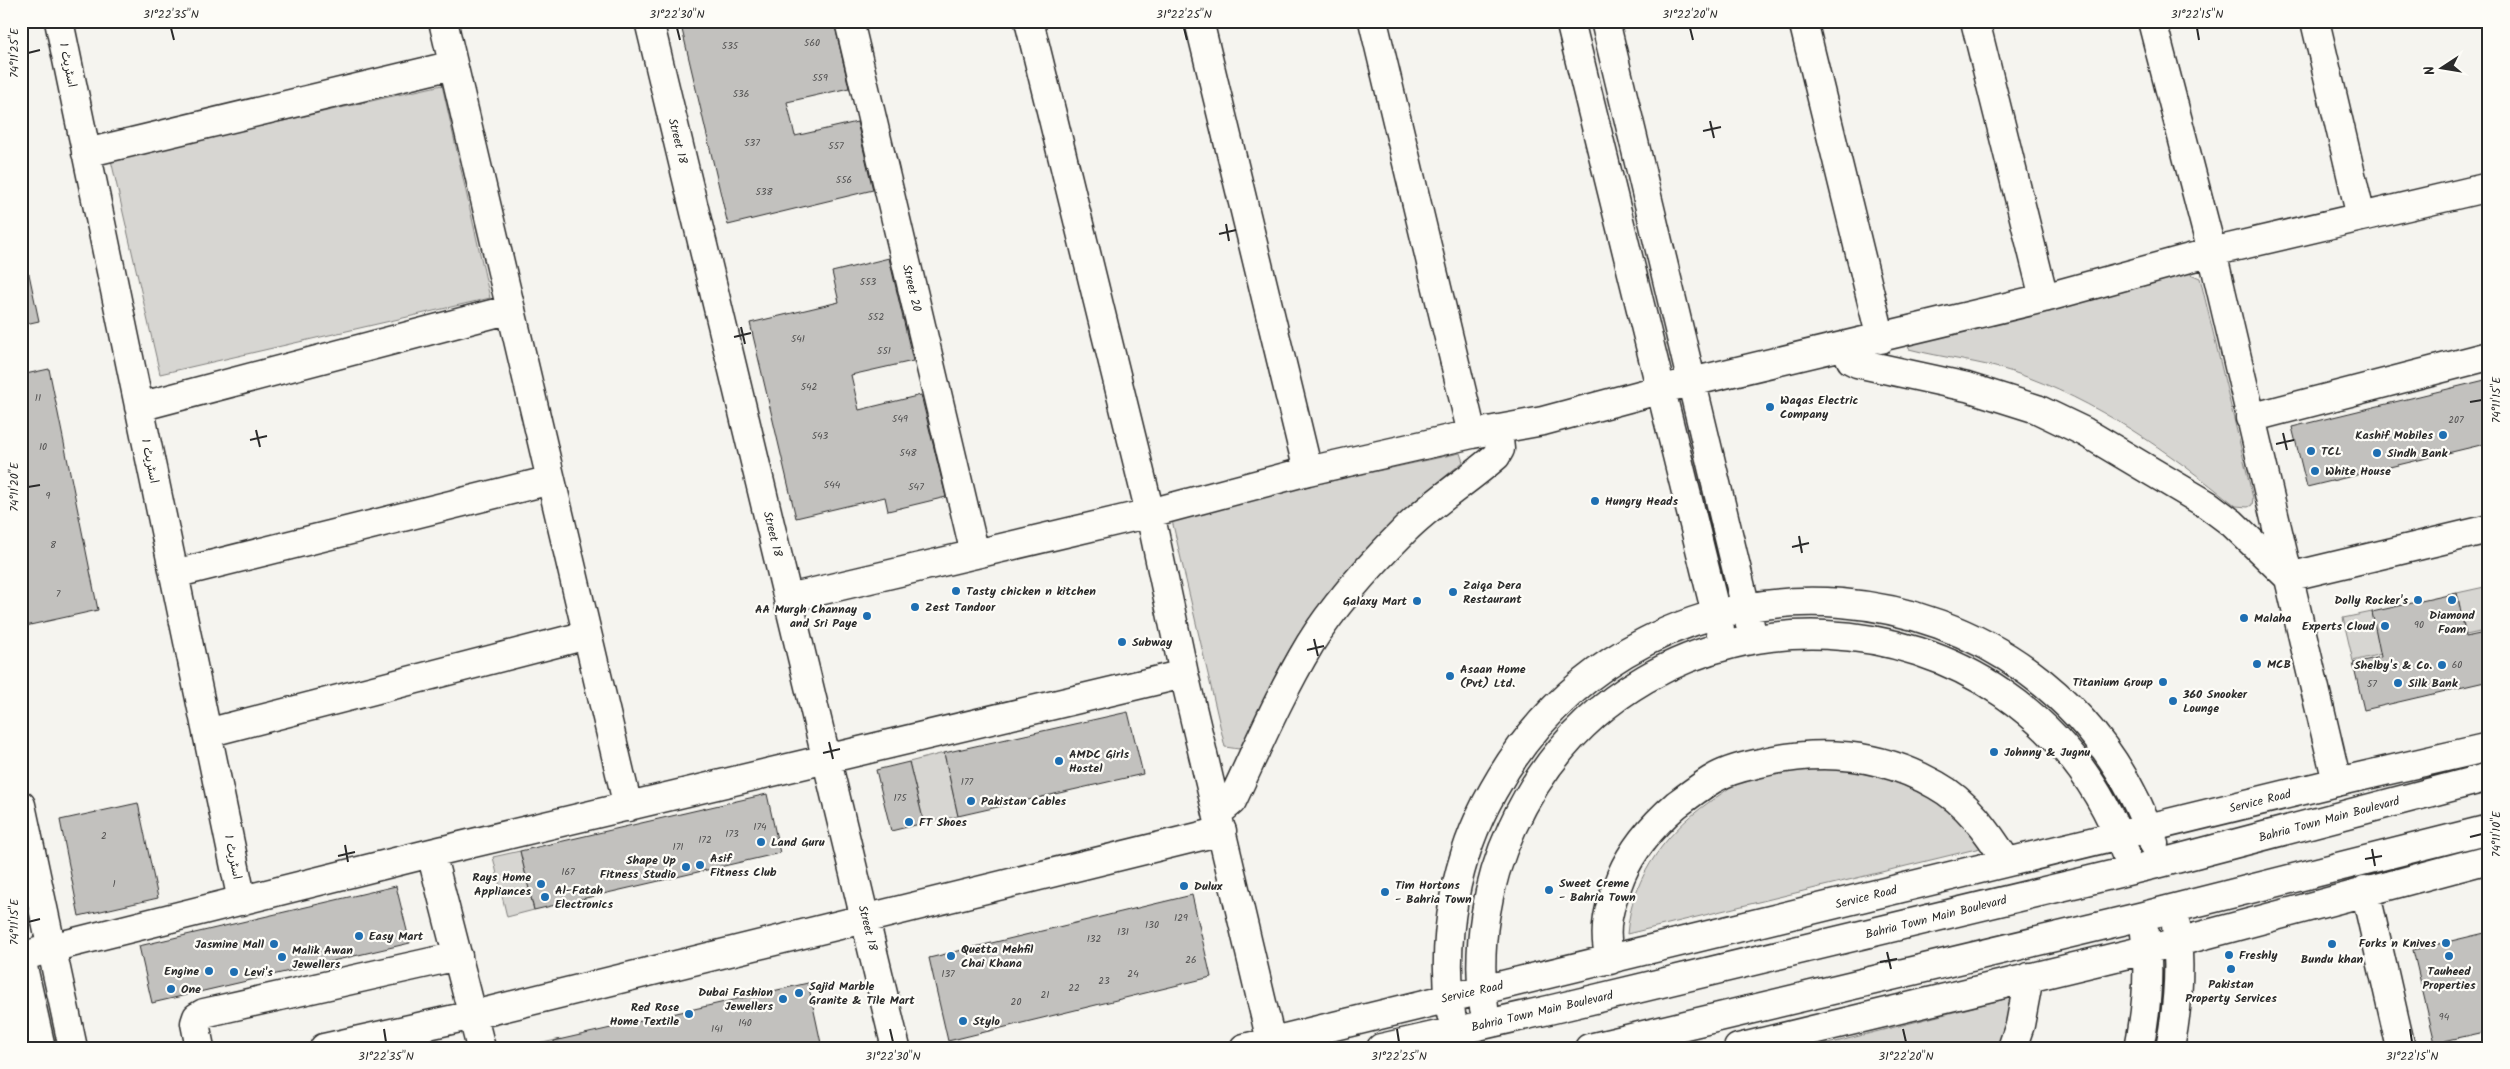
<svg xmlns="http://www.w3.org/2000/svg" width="2510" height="1069" viewBox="0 0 2510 1069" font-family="Kalam,'Playpen Sans Arabic',sans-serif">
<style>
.green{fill:#d7d6d2;stroke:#81807e}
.building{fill:#c2c1be;stroke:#2b2b2b}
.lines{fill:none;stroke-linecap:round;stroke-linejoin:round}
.minor-casing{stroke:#2b2b2b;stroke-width:31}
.major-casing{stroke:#2b2b2b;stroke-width:31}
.minor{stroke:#fdfcf7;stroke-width:28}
.major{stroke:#fdfcf7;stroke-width:28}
.ticks{fill:none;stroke:#2b2b2b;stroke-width:2}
.poi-dot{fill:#1f6fb2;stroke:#fdfcf7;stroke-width:2}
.labels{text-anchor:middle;stroke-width:4.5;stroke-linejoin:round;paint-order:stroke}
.number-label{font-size:10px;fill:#515050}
.street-label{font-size:12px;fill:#2b2b2b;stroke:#fdfcf7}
.poi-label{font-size:12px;font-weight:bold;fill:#2b2b2b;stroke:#fdfcf7;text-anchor:start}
.neatline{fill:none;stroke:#2b2b2b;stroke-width:2}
.ticks-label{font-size:12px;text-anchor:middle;fill:#2b2b2b}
</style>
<rect width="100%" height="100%" fill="#f5f4ef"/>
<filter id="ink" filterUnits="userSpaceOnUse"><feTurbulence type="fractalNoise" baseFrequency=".02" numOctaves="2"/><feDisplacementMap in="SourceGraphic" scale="10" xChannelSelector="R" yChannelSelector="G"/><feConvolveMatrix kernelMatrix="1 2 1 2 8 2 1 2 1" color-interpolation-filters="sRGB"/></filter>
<g filter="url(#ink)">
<path class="green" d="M442 85 490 298 160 374 111 160Z
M2188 273 2200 278 2253 498 2252 505 2248 507 2236 506C2168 451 2096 400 2013 372 1979 361 1943 358 1909 349L1906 337Z
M1460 453 1463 462C1393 518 1326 582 1283 661 1267 689 1256 721 1239 749L1225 747 1171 516Z
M2489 586V630L2466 635 2457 593Z
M2372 612 2381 654 2353 661 2343 618Z
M944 753 958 816 924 823 909 762Z
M1840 764C1852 766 1864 766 1875 770 1913 781 1962 811 1980 848L1627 934C1632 874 1669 828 1718 796 1726 791 1734 783 1743 780 1775 768 1807 767 1840 764Z
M520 851 534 910 507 917 493 857Z
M2013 997 2001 1048H1812Z
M561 1039 563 1048H534L533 1045Z"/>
<path class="building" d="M680 21H834L849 88 787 102 795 136 857 122 873 190 728 225Z
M889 258 913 361 851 375 859 410 921 395 946 497 888 511 885 497 796 518 750 323 839 302 832 272Z
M29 274 39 321 21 325V275Z
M49 369 98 610 21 627V375Z
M2489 379V443L2307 487 2292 427Z
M2457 593 2466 637 2489 632V681L2364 710 2353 663 2381 657 2372 612Z
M1128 712 1143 774 958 816 944 753Z
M909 762 924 823 891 831 876 770Z
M767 794 780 853 534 910 520 851Z
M138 803 158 898 79 916 60 820Z
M396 886 410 943 152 1003 139 946Z
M1192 895 1211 977 948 1041 929 958Z
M2489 932V1031L2435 1043 2413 950Z
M808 983 822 1048H554V1041Z"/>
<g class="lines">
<defs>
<path id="minor" d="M59 21 242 901
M443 21 628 807
M649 21 896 1048
M849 21 975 554
M1029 21 1150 513 1184 674 1271 1041
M1199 21 1308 471
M1373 21 1472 434
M1570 21 1720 630
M1605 21 1750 625
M1803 21 1881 339
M1975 21 2044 298
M2152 21 2212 252 2337 782
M2315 21 2361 217
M86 153 453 65
M1845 347 1851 360 1857 363 1967 387 2037 409 2085 432 2208 505 2232 523 2288 577 2489 529
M139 407 511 309
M2250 418 2489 356
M174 574 551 480
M789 598 1150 513 1308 471 1472 434 1543 421 1662 389 2044 298 2212 252 2489 187
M207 733 587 635
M1217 810 1225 807 1232 801C1257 748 1280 694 1310 644 1336 602 1370 565 1405 530 1432 503 1466 482 1496 456L1500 449 1498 430
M431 853 481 1048
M2365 890 2401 1048
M21 957 51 948 431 853 1184 674
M1610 960C1602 928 1609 906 1621 876 1633 848 1653 825 1676 805 1688 796 1701 786 1713 779 1726 771 1742 767 1756 764 1818 748 1880 753 1936 785 1967 802 1988 832 2007 862
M1484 1008C1476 947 1486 884 1512 828 1635 558 2022 575 2125 852
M1451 1014C1441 937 1455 858 1493 791 1645 516 2050 547 2154 844
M200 1048 195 1023 197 1017 204 1013 458 956
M324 1048 473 1015 1222 831
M1244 1048 2337 782 2489 747
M1381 1048 1553 1009 2161 863 2489 777
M1589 1048 2143 916 2489 829
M1738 1048 2178 942 2489 859
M2012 1048 2020 1025 2029 977
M2139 1048C2147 1009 2150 972 2145 933
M2170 1048C2178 1007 2181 966 2176 925"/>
<path id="major" d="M21 805 73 1048
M21 958 41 1048"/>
</defs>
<use href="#minor" class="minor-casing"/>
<use href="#major" class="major-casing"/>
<use href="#minor" class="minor"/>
<use href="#major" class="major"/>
</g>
</g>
<path class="ticks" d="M171 28 174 40M677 28 680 40M1184 28 1187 40M1690 28 1693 40M2197 28 2199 40M28 53 40 50M1710 121 1714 138M1703 131 1721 127M1226 224 1229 241M1219 234 1236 230M741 327 745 344M734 337 751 333M2470 402 2482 400M256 430 260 447M2283 433 2287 450M250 440 267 436M2276 444 2294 440M28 487 40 485M1799 536 1802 553M1792 547 1809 543M1314 639 1318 656M1307 650 1324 646M829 742 833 759M823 753 840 749M2470 837 2482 834M345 845 348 862M2372 849 2375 866M338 856 355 852M2365 859 2382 856M28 922 40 919M1887 952 1891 969M1880 962 1897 959M384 1029 386 1042M890 1029 893 1042M1397 1029 1399 1042M1903 1029 1906 1042M2410 1029 2412 1042"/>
<g class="poi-dot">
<circle cx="1770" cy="407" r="5"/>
<circle cx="2443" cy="435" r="5"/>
<circle cx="2311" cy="451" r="5"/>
<circle cx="2377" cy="453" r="5"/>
<circle cx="2315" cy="471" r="5"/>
<circle cx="1595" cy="501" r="5"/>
<circle cx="956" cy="591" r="5"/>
<circle cx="1453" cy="592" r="5"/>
<circle cx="2418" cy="600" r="5"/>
<circle cx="2452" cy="600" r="5"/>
<circle cx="1417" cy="601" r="5"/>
<circle cx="915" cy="607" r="5"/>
<circle cx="867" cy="616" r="5"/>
<circle cx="2244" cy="618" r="5"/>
<circle cx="2385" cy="626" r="5"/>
<circle cx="1122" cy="642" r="5"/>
<circle cx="2257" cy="664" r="5"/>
<circle cx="2442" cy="665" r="5"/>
<circle cx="1450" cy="676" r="5"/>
<circle cx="2163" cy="682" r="5"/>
<circle cx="2398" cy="683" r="5"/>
<circle cx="2173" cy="701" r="5"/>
<circle cx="1994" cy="752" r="5"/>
<circle cx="1059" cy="761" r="5"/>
<circle cx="971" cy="801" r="5"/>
<circle cx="909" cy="822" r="5"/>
<circle cx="761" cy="842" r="5"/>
<circle cx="700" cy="865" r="5"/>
<circle cx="686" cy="867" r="5"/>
<circle cx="541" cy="884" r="5"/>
<circle cx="1184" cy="886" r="5"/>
<circle cx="1549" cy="890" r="5"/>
<circle cx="1385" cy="892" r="5"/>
<circle cx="545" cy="897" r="5"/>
<circle cx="359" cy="936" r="5"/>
<circle cx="2446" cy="943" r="5"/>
<circle cx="274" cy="944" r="5"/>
<circle cx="2332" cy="944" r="5"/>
<circle cx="2229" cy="955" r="5"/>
<circle cx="951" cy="956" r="5"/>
<circle cx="2449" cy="956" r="5"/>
<circle cx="282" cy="957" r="5"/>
<circle cx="2231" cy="969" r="5"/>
<circle cx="209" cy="971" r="5"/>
<circle cx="234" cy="972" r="5"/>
<circle cx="171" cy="989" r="5"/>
<circle cx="799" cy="993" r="5"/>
<circle cx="783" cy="999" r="5"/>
<circle cx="689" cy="1014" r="5"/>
<circle cx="963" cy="1021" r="5"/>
</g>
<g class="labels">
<g class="number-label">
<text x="812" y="46">560</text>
<text x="730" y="49">535</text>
<text x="820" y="81">559</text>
<text x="741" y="97">536</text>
<text x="752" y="146">537</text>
<text x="836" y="149">557</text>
<text x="844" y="183">556</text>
<text x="764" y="195">538</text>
<text x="868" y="285">553</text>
<text x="876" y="320">552</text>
<text x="798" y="342">541</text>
<text x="884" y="354">551</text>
<text x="809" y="390">542</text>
<text x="38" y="401">11</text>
<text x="900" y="422">549</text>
<text x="2456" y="423">207</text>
<text x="820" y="439">543</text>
<text x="43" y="450">10</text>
<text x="908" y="456">548</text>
<text x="832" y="488">544</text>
<text x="916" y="490">547</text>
<text x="48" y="499">9</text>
<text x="53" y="548">8</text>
<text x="58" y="597">7</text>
<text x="2419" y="628">90</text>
<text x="2457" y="668">60</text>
<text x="2372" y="687">57</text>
<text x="967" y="785">177</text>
<text x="900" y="801">175</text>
<text x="760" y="830">174</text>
<text x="732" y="837">173</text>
<text x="104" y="839">2</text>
<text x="705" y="843">172</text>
<text x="678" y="850">171</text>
<text x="568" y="875">167</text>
<text x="114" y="887">1</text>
<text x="1181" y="921">129</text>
<text x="1152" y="928">130</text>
<text x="1123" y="935">131</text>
<text x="1094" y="942">132</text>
<text x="1191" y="963">26</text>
<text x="948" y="977">137</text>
<text x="1133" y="977">24</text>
<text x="1104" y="984">23</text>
<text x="1074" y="991">22</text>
<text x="1045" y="998">21</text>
<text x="1016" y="1005">20</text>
<text x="2444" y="1020">94</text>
<text x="745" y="1026">140</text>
<text x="717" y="1032">141</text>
</g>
<g class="street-label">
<text transform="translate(68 65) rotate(78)" y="4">اسٹریٹ 1</text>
<text transform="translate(678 141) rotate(76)" y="4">Street 18</text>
<text transform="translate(912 288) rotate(77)" y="4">Street 20</text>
<text transform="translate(150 461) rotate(78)" y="4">اسٹریٹ 1</text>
<text transform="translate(773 534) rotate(76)" y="4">Street 18</text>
<text transform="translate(2260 801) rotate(-14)" y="4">Service Road</text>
<text transform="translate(2329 819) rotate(-15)" y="4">Bahria Town Main Boulevard</text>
<text transform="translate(233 857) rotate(78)" y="4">اسٹریٹ 1</text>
<text transform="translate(1866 897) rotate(-14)" y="4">Service Road</text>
<text transform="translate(1936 917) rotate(-14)" y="4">Bahria Town Main Boulevard</text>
<text transform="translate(868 928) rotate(76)" y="4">Street 18</text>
<text transform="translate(1472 992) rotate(-13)" y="4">Service Road</text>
<text transform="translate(1542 1011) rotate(-13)" y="4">Bahria Town Main Boulevard</text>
</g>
<g class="poi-label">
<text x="1780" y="404">Waqas Electric<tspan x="1780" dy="14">Company</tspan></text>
<text x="2433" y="439" text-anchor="end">Kashif Mobiles</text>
<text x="2321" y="455">TCL</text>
<text x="2387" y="457">Sindh Bank</text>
<text x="2325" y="475">White House</text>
<text x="1605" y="505">Hungry Heads</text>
<text x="1463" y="589">Zaiqa Dera<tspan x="1463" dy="14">Restaurant</tspan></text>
<text x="966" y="595">Tasty chicken n kitchen</text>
<text x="2408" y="604" text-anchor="end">Dolly Rocker's</text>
<text x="1407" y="605" text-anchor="end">Galaxy Mart</text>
<text x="925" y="611">Zest Tandoor</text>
<text x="857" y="613" text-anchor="end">AA Murgh Channay<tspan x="857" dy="14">and Sri Paye</tspan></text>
<text x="2452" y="619" text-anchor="middle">Diamond<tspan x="2452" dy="14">Foam</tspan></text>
<text x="2254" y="622">Malaha</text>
<text x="2375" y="630" text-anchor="end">Experts Cloud</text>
<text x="1132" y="646">Subway</text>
<text x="2267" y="668">MCB</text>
<text x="2432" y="669" text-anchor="end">Shelby's &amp; Co.</text>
<text x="1460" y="673">Asaan Home<tspan x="1460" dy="14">(Pvt) Ltd.</tspan></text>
<text x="2153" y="686" text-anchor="end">Titanium Group</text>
<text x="2408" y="687">Silk Bank</text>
<text x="2183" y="698">360 Snooker<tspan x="2183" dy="14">Lounge</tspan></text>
<text x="2004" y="756">Johnny &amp; Jugnu</text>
<text x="1069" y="758">AMDC Girls<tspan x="1069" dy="14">Hostel</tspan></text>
<text x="981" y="805">Pakistan Cables</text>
<text x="919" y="826">FT Shoes</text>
<text x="771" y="846">Land Guru</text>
<text x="710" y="862">Asif<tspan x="710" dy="14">Fitness Club</tspan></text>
<text x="676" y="864" text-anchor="end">Shape Up<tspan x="676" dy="14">Fitness Studio</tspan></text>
<text x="531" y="881" text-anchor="end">Rays Home<tspan x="531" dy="14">Appliances</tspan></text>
<text x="1559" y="887">Sweet Creme<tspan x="1559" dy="14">- Bahria Town</tspan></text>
<text x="1395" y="889">Tim Hortons<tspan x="1395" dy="14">- Bahria Town</tspan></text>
<text x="1194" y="890">Dulux</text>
<text x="555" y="894">Al-Fatah<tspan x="555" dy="14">Electronics</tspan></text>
<text x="369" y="940">Easy Mart</text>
<text x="2436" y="947" text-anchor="end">Forks n Knives</text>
<text x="264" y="948" text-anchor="end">Jasmine Mall</text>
<text x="961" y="953">Quetta Mehfil<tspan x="961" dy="14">Chai Khana</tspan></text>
<text x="292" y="954">Malik Awan<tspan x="292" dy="14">Jewellers</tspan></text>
<text x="2239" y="959">Freshly</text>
<text x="2332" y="963" text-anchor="middle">Bundu khan</text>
<text x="199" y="975" text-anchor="end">Engine</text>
<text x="2449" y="975" text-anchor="middle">Tauheed<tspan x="2449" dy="14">Properties</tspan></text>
<text x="244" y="976">Levi's</text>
<text x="2231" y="988" text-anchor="middle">Pakistan<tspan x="2231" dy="14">Property Services</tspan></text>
<text x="809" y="990">Sajid Marble<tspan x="809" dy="14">Granite &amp; Tile Mart</tspan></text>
<text x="181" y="993">One</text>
<text x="773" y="996" text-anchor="end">Dubai Fashion<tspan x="773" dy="14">Jewellers</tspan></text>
<text x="679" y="1011" text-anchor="end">Red Rose<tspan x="679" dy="14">Home Textile</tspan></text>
<text x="973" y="1025">Stylo</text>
</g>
</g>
<rect width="2510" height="1069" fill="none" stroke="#fdfcf7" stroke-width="55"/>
<g transform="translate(2442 68) rotate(258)" stroke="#fdfcf7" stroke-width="4" paint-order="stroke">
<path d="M0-4L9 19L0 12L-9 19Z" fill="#2b2b2b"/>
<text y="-8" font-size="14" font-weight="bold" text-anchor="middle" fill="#2b2b2b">N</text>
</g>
<rect x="28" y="28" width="2454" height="1014" class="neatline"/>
<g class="ticks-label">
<text x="171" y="18">31°22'35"N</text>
<text x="677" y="18">31°22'30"N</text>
<text x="1184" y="18">31°22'25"N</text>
<text x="1690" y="18">31°22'20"N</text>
<text x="2197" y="18">31°22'15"N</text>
<text transform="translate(14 53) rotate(-90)" y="4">74°11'25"E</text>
<text transform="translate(2496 400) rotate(-90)" y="4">74°11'15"E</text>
<text transform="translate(14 487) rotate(-90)" y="4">74°11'20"E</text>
<text transform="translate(2496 834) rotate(-90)" y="4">74°11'10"E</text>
<text transform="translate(14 922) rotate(-90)" y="4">74°11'15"E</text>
<text x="386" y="1060">31°22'35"N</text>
<text x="893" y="1060">31°22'30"N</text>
<text x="1399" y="1060">31°22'25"N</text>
<text x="1906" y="1060">31°22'20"N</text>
<text x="2412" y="1060">31°22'15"N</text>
</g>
</svg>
